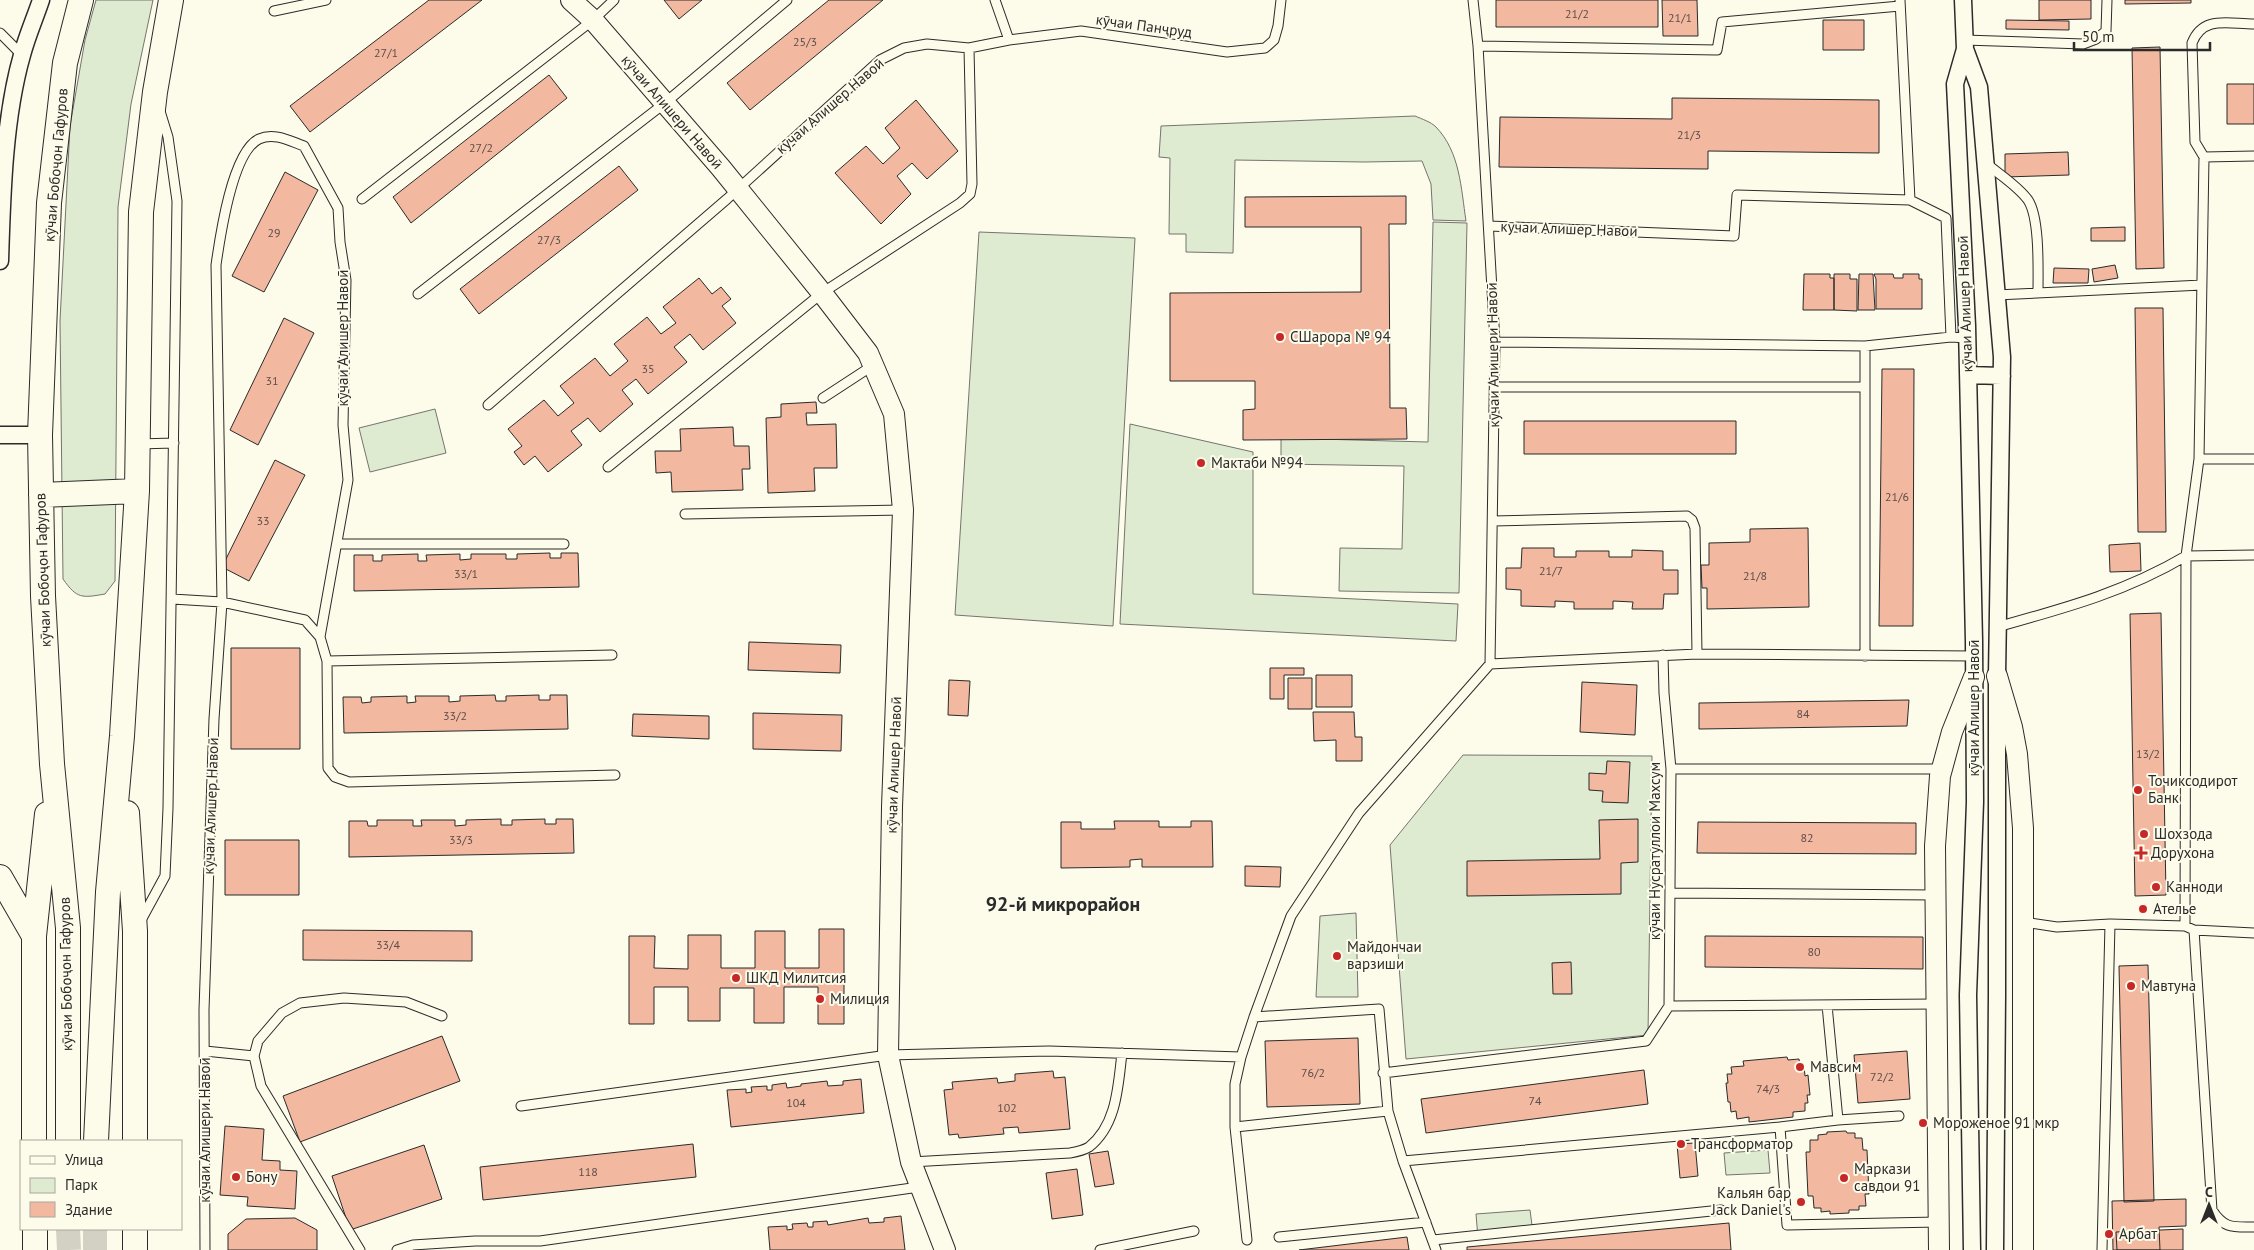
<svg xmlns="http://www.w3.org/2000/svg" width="2254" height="1250" viewBox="0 0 2254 1250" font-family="'PT Sans',sans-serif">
<rect width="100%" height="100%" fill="#fdfbea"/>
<path fill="#deebd1" stroke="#74746e" d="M96,0H153L131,104L118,207L115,581L105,594C82,598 77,599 63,579L60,321L70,126L85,40Z
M1415,116C1422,119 1431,122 1436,127C1460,152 1461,188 1466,221L1433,220L1431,184L1422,161L1364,162L1235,160L1233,253L1186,252V234H1169L1170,158L1159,157L1161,126Z
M1433,222L1467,223L1459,593L1339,591L1340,548L1402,549L1404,466L1281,464V438L1428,442Z
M979,232L1135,238L1113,626L955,615Z
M435,409L446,453L370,472L359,428Z
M1130,424L1253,452V594L1458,604L1456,641L1120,624Z
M1463,755L1652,756L1648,1035L1406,1059L1390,845Z
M1356,913L1358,997H1316L1320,916Z
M1768,1150L1770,1173L1726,1175L1724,1153Z
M1530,1210L1533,1233L1478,1238L1476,1214Z"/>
<path fill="#f2b8a0" stroke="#2b2b2b" d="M429,0H482L310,132L290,106Z
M664,0H702L679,19Z
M829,0H883L750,110L727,83Z
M1496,0H1658V27H1496Z
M1662,0H1697L1698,36H1663Z
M2039,0H2091V19L2039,20Z
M2125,0H2191V3L2125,4Z
M1823,20H1864V50H1823Z
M2006,20L2069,21V30L2006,29Z
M2160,47L2164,268L2136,269L2132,48Z
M549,75L567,98L411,223L393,197Z
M2227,84H2254V124H2227Z
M1672,98L1879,100V153L1708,151V169L1499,167L1500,117L1672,119Z
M916,100L958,151L927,179L912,163L897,176L911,194L881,224L835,173L866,146L883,164L900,148L885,128Z
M2068,152L2069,175L2005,177V154Z
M619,166L638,190L479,314L460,289Z
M285,172L318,190L264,292L232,276Z
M1406,196V224H1389L1390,408H1406L1407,439L1243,440V410L1255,409V381H1170V293L1361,292V227H1245V197Z
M2125,227V241H2091V228Z
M2115,265L2118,278L2094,282L2092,269Z
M2054,268L2089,269L2088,283H2053Z
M1804,274H1830V278H1834V310H1803Z
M1834,274H1850V279H1857V311L1834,310Z
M1859,274H1873L1875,310H1858Z
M1874,274H1893L1894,278H1903V274H1919V279H1922V309H1876V279Z
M699,278L712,294L721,287L731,299L722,306L736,323L703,350L690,334L674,347L687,362L648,394L636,379L622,390L633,404L600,432L588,418L571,431L582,445L548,472L535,456L524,465L514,452L522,446L508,429L544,400L558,416L574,403L560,386L595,358L610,376L628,361L614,344L647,317L661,334L676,323L663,307Z
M2135,308H2163L2166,532H2138Z
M284,318L314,333L258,445L230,430Z
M1882,369H1914L1913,626H1879Z
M816,402L817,413H806L807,425L836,424L837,468H814L815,491L768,493L766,418L781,417V404Z
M1524,421H1736V454H1524Z
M733,427L734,446H749L750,469H742L743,490L672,492L671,472L656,473L655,451H681L680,429Z
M275,460L305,475L249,581L222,567Z
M1808,528L1809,607L1707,609V588H1702L1701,565H1709V543L1750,542V529Z
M2140,543L2141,571L2110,572L2109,545Z
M1522,548H1554V557H1576V551H1609V557H1632V550L1663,551V570H1678V594H1664L1663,609H1632L1633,602L1613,601V609H1574V602L1555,601V607L1521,606V590L1506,589V568H1521Z
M550,553V558H561V553H578L579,587L354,591V555H373V561H382V555L418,554V561H427L426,555L460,554V560L471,559V554H506V559H517V554Z
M2161,613L2166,895L2135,896L2130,614Z
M749,642L841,645L840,673L748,670Z
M231,648H300V749H231Z
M1270,668H1304V675H1284V699H1270Z
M1316,675H1352V707H1316Z
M1288,678H1312V709H1288Z
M949,680L970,681L968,716L948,715Z
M1582,682L1637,685L1635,735L1580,732Z
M495,695L496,701H506V696L539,695V700H550V695H567L568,729L344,733L343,697H361L362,703L371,702V697L407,696V703L416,702L415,696H449V702L460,701V696Z
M1909,700L1907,726L1699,729V703Z
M1313,712H1354L1355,737H1362V761H1336V740L1314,741Z
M753,713L842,715L841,751L753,749Z
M633,714L709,716V739L632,736Z
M1607,761L1630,762L1628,803L1602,802L1603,791L1589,790V773L1606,774Z
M501,819V825H512V820L545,819V824H556V819H573L574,853L349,857V821H367L368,826H377V820H413V826H422L421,820H455V826L466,825V820Z
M1638,819V862L1621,863V894L1467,896V861L1600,859L1599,820Z
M1114,821H1159V827H1191V821H1212L1213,867H1142V859L1130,860V867L1061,868V822H1081V829H1115Z
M1698,822L1916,823V854L1697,853Z
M225,840H299V895H225Z
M1245,866L1281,867L1280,887L1245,886Z
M819,929H844V1024H818V987H784V1023H754V988H720V1021H688V987H654V1024H629V936H655L654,968L688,969V935H721V968H755V931H785V968H819Z
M303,930L472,931V961L303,960Z
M1705,936L1923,937V969L1705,967Z
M1571,962L1572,994H1553L1552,963Z
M2148,965L2154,1201L2124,1202L2119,966Z
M442,1036L460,1081L300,1142L283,1096Z
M1358,1038L1360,1104L1267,1107L1265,1041Z
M1907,1051L1910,1099L1858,1103L1854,1055Z
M1787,1057L1788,1060L1799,1059L1800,1066H1804L1805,1076L1808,1075L1810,1095H1807L1808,1103H1805V1111L1793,1112V1117L1749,1122V1117L1737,1119L1736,1111L1731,1112L1730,1102H1728L1726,1083H1728L1727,1074H1732L1731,1067L1744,1066L1743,1061Z
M1644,1070L1648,1104L1426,1133L1421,1099Z
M1053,1071L1054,1078L1065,1077L1070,1129L1019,1133L1018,1127L1003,1128L1004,1134L959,1138L958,1134L949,1135L944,1090L953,1089L952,1082L997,1078L998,1083L1015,1081V1074Z
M861,1079L864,1113L731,1127L727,1090L746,1089V1093L752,1092L751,1087L767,1086V1090H772V1085L786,1083L787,1088L801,1086V1084L827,1081L828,1086L843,1085V1081Z
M225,1126L264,1129L262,1160L280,1161V1170L297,1171L295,1209L247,1206L248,1197L220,1195Z
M1846,1131L1847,1133H1855V1138H1862L1863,1150H1867L1869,1194H1865L1866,1206H1859V1210H1849V1213L1830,1214V1211L1821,1212V1208H1814L1813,1196H1808L1806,1152H1810V1140H1818V1135L1827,1134V1132Z
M1695,1143L1698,1176L1680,1178L1677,1144Z
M693,1144L696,1177L483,1200L480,1167Z
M424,1145L442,1199L350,1230L332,1176Z
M1108,1151L1114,1184L1095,1187L1089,1154Z
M1077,1169L1083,1215L1052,1219L1046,1173Z
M2186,1199V1226L2159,1227L2160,1250H2113L2112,1201Z
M901,1216L905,1250H770L768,1227L787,1226V1230L793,1229L792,1224L807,1223L808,1227H813V1222L827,1221L828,1225L868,1218L869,1223L884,1222V1218Z
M295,1218L317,1230V1250H228V1234L246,1219Z
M1729,1223L1731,1250H1467V1247Z
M2183,1229V1250H2117L2116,1232Z
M1407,1237L1409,1250H1299Z"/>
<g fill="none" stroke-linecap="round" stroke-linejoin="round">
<path stroke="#d3d1c4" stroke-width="24" stroke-dasharray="24 12" stroke-linecap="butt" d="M68,1229L69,1250
M95,1229V1250"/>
<defs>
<path id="service" d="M995,0L1009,40L1081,31L1227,52L1265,48L1274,40L1278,26L1281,0
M1473,0L1478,46L1495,342L1490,664
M1900,0L1910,200L1946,218L1951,337
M274,11L326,0
M0,33L22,55
M1964,40L2083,44L2096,39L2106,31L2107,0
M1478,46L1717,50L1722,22L1900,6
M2254,156L2204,157L2199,459L2186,556L2254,555
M2204,157L2195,142L2192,43C2203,15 2228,24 2254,24
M1987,164C2000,175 2018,186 2028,200C2040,218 2038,271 2038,293
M362,199L593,20L614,0
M1489,226L1734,236L1737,195L1910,200
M418,294L665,103L787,0
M1996,295L2202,285
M1495,342L1865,346L1951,337L1967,338
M1865,346V656
M1495,387H1865
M823,398L872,366
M488,405L727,199L880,60L904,48L927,44L969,48L1009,40
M138,444L174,443
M2199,459H2254
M608,467L822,293L960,203L970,194L972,184L969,48
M685,514L903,510
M1493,521L1687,516L1692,520L1695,528L1697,654
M337,544H564
M172,599L222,602L305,620L320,637L327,661
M1997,627C2065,608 2125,592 2186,556
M612,655L327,661L328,768L335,777L349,782L615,775
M1671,769H1942
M1670,893L1935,895
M140,922L165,876L168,808L177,201L168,137L160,111
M2024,922L2057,927L2110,924L2185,926L2194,930L2254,933
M2185,926L2186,556
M2194,930L2212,1210C2224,1229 2233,1227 2254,1227
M1827,1005L1838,1120L1899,1116
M1669,1006L1936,1004
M1254,1017L1379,1009L1388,1111
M205,1051L254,1056
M1383,1073L1646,1041L1669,1006L1671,769L1664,693L1663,655
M521,1106L888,1055L1049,1051L1241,1057
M1838,1120L1780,1127L1787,1225L1938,1222
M1235,1127L1388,1111L1403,1161L1436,1250
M1403,1161L1780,1127
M911,1162L1070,1153C1076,1152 1084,1150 1089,1147C1117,1125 1118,1086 1122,1053
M1279,1237L1426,1222
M1247,1240L1235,1127V1084L1241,1057L1254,1017L1291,916L1359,813L1490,664L1697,654L1974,656
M1433,1240L1721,1210
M205,1250L204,1010L214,719L222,602L216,265C220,237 232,152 259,139C274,132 290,141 304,146L338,208L340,242L346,280L343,425L348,480L320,637
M360,1250L261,1086L254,1056L258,1041L282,1013L300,1003L344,998L406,1002L442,1016
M397,1250L413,1245L475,1241H540L919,1187
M1100,1250L1194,1231
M2102,1250L2110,924"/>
<path id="minor" d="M1963,0L1965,49L1979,87L2002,357L1997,676V995L1995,1250
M1965,49L1955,84L1967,326L1974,641L1975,802L1968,995L1972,1250
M0,261C2,195 4,118 22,55C27,36 35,18 41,0
M1968,375L2002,376
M0,435H40"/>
<path id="tertiary" d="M571,0L593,20L721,168L822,293L868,353L894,414L903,510L892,807L888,1055L911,1162L945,1250
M1997,676L2012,727L2017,754L2023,828V1250
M1939,1250L1935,846L1940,776L1952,732L1974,677"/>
<path id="secondary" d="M41,495L137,491
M127,813L135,931V1141
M0,877L34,936
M34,1141V936L47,814
M68,1141V928L52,764L43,596L40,435L49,203L65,63L81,0
M96,1141L108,892L122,736L137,491L141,212L155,92L171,0
M35,1229V1250
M135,1250V1229"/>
</defs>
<use href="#service" stroke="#2b2b2b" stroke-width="11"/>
<use href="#minor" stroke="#2b2b2b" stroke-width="19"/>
<use href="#tertiary" stroke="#2b2b2b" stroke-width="22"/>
<use href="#secondary" stroke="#2b2b2b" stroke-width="26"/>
<use href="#service" stroke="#fdfbea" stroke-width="9"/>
<use href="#minor" stroke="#fdfbea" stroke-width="16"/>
<use href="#tertiary" stroke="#fdfbea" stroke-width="20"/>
<use href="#secondary" stroke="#fdfbea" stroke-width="24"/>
</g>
<g fill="#c62828" stroke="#fdfbea" stroke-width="2">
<circle cx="1280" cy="337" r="5"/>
<circle cx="1201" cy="463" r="5"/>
<circle cx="2138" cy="790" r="5"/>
<circle cx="2144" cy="834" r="5"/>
<path d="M2138.5 845.5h5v5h5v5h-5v5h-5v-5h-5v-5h5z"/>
<circle cx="2156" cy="887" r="5"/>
<circle cx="2143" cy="909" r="5"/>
<circle cx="1337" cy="956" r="5"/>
<circle cx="736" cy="978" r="5"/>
<circle cx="2131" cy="986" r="5"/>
<circle cx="820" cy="999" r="5"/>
<circle cx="1800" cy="1067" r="5"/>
<circle cx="1923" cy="1123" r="5"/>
<circle cx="1681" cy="1144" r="5"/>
<circle cx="236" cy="1177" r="5"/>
<circle cx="1844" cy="1178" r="5"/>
<circle cx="1801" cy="1202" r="5"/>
<circle cx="2109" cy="1234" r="5"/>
</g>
<g text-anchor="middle" stroke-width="4" stroke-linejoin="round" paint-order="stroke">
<g font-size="12" fill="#5d4e48">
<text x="1577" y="18">21/2</text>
<text x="1680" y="22">21/1</text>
<text x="805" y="46">25/3</text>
<text x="386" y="57">27/1</text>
<text x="1689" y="139">21/3</text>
<text x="481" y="152">27/2</text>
<text x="274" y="237">29</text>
<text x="549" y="244">27/3</text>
<text x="648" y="373">35</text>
<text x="272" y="385">31</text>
<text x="1897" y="501">21/6</text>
<text x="263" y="525">33</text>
<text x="1551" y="575">21/7</text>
<text x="466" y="578">33/1</text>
<text x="1755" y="580">21/8</text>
<text x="1803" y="718">84</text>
<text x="455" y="720">33/2</text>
<text x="2148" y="758">13/2</text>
<text x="1807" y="842">82</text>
<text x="461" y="844">33/3</text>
<text x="388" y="949">33/4</text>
<text x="1814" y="956">80</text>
<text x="1313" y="1077">76/2</text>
<text x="1882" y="1081">72/2</text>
<text x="1768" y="1093">74/3</text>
<text x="1535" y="1105">74</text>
<text x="796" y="1107">104</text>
<text x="1007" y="1112">102</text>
<text x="588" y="1176">118</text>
</g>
<g font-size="15" fill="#2b2b2b" stroke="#fdfbea">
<text transform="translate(1144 26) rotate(8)" y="5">кӯчаи Панҷруд</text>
<text transform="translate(830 106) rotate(-41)" y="5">кӯчаи Алишер Навоӣ</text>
<text transform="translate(672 112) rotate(49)" y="5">кӯчаи Алишери Навоӣ</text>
<text transform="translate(56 165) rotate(-85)" y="5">кӯчаи Бобоҷон Гафуров</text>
<text transform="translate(1569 229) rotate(2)" y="5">кӯчаи Алишер Навоӣ</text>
<text transform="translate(1965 304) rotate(-92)" y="5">кӯчаи Алишер Навоӣ</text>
<text transform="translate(343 338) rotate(-90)" y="5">кӯчаи Алишер Навоӣ</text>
<text transform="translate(1493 355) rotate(-91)" y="5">кӯчаи Алишери Навоӣ</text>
<text transform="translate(43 570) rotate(-92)" y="5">кӯчаи Бобоҷон Гафуров</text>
<text transform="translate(1974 708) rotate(-90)" y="5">кӯчаи Алишер Навоӣ</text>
<text transform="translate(894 765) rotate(-88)" y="5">кӯчаи Алишер Навоӣ</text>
<text transform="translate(211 806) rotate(-88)" y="5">кӯчаи Алишер Навоӣ</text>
<text transform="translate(1655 851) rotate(-90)" y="5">кӯчаи Нусратуллои Махсум</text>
<text transform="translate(66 974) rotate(-91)" y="5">кӯчаи Бобоҷон Гафуров</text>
<text transform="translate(205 1130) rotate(-90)" y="5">кӯчаи Алишери Навоӣ</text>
</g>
<g font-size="15" fill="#2b2b2b" stroke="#fdfbea" text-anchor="start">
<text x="1290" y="342">СШарора № 94</text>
<text x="1211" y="468">Мактаби №94</text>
<text x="2148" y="786">Точиксодирот<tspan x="2148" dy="17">Банк</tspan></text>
<text x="2154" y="839">Шохзода</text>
<text x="2151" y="858">Дорухона</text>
<text x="2166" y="892">Канноди</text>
<text x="2153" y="914">Ателье</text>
<text x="1347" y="952">Майдончаи<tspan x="1347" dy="17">варзиши</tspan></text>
<text x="746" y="983">ШКД Милитсия</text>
<text x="2141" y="991">Мавтуна</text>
<text x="830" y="1004">Милиция</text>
<text x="1810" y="1072">Мавсим</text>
<text x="1933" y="1128">Мороженое 91 мкр</text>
<text x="1691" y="1149">Трансформатор</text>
<text x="1854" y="1174">Маркази<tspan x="1854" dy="17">савдои 91</tspan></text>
<text x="246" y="1182">Бону</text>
<text x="1791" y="1198" text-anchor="end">Кальян бар<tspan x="1791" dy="17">Jack Daniel's</tspan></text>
<text x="2119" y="1239">Арбат</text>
</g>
<g font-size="20" font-weight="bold" fill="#2b2b2b" stroke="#fdfbea">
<text x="1063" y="911">92-й микрорайон</text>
</g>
</g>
<rect x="20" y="1140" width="162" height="90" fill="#fdfbea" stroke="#a9a89e"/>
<rect x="30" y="1156" width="25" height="8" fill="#fdfbea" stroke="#a9a89e"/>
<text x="65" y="1165" font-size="15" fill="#2b2b2b">Улица</text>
<rect x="30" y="1178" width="25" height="15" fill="#deebd1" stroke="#a9a89e"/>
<text x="65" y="1190" font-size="15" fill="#2b2b2b">Парк</text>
<rect x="30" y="1202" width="25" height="15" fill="#f2b8a0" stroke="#a9a89e"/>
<text x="65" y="1215" font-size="15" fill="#2b2b2b">Здание</text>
<g transform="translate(2209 1205)" stroke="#fdfbea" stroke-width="4" paint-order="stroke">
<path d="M0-4L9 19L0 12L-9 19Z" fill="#2b2b2b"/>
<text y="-8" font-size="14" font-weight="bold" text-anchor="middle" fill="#2b2b2b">С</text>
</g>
<path d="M2074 42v8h136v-8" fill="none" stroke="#2b2b2b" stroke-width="2.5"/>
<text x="2082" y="42" font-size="15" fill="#2b2b2b" stroke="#fdfbea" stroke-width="4" paint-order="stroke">50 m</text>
</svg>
